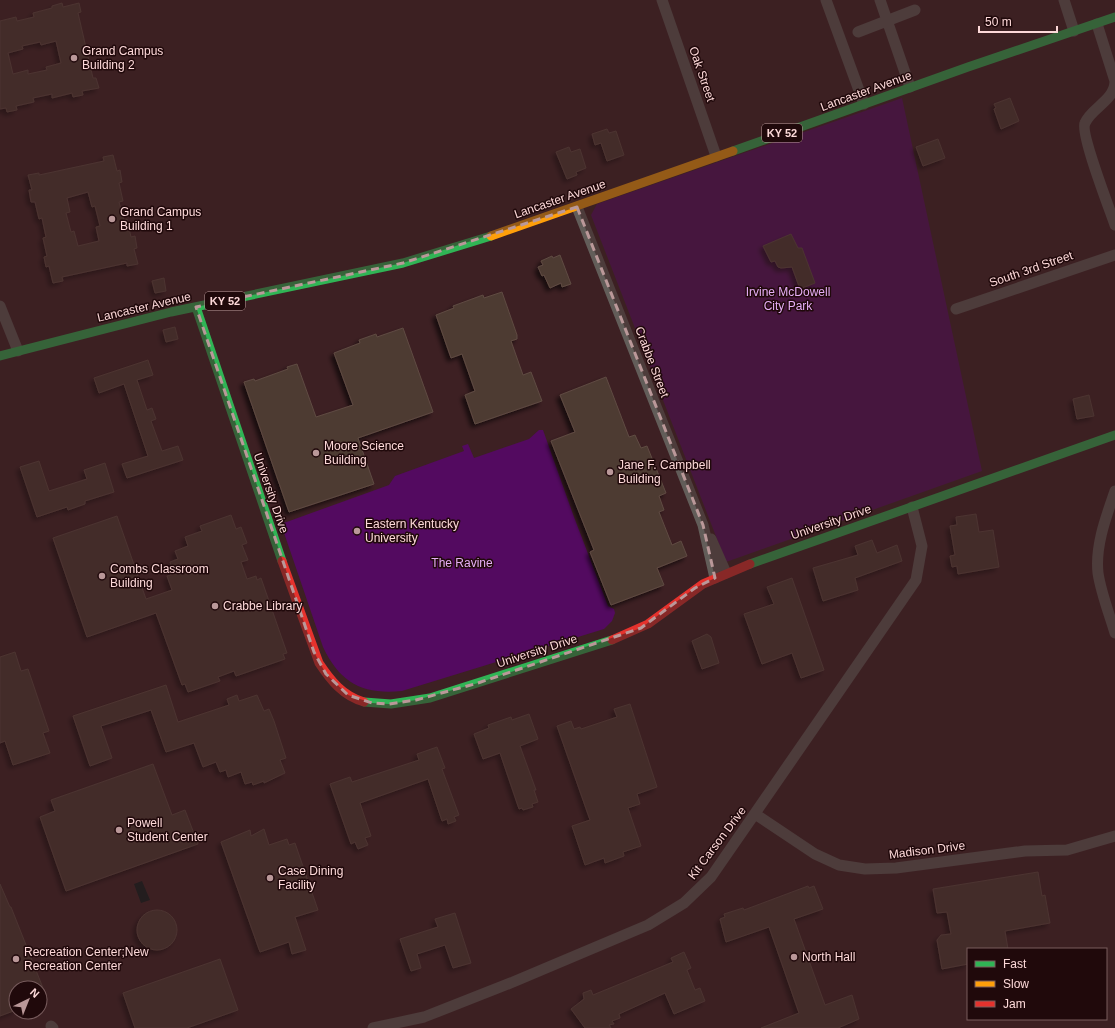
<svg xmlns="http://www.w3.org/2000/svg" width="1115" height="1028" viewBox="0 0 1115 1028" font-family="Arial,sans-serif">
<defs>
<filter id="shadow"><feDropShadow dx="-3.5" dy="3.5" stdDeviation="2" flood-color="#0009"/></filter>
</defs>
<rect width="100%" height="100%" fill="#3d2023"/>
<path fill="#530a60" d="M902,98L982,471L726,562L591,215L597,204Z
M539,430H543L574,517L608,606L614,609L615,613L612,621L604,629L402,691C363,695 340,683 323,647L281,524L389,485L395,476L464,451L462,446L468,444L474,458L529,439Z"/>
<path fill="#05191a" d="M142,881L150,900L141,903L134,884Z"/>
<path fill="#4e3a33" stroke="#5f4b42" fill-rule="evenodd" filter="url(#shadow)" d="M62,3L63,7L79,3L81,12L78,13L93,78H96L99,88L82,91L83,95L73,97L72,93L52,98V94L33,98L34,102L16,106L17,110L7,112L6,108L0,109V21L16,17L17,21L34,17L33,13L52,8V6ZM56,41L61,63L46,67L47,70L28,74V70L13,74L8,53L23,49L22,46L40,42L41,45Z
M1010,98L1019,121L1001,129L994,109L996,108L994,104Z
M607,129L609,133L616,131L624,155L607,161L601,143L595,145L592,134Z
M938,139L945,158L923,166L916,147Z
M569,147L571,152L580,149L586,168L576,172L577,175L567,179L556,152Z
M113,155L117,171L120,170L122,182L119,183L123,201L119,202L124,220L127,219L131,237L135,236L137,248L134,249L138,264L127,266V263L62,277L63,281L53,283L49,266L46,267L44,257L47,256L43,238L46,237L42,218L39,219L35,202H31L29,190H32L28,175L39,173V175L104,161L103,157ZM88,192L92,207L95,206L100,226L96,227L99,241L78,246L74,231L71,232L66,213L70,212L67,198Z
M791,234L798,248H802L815,283L800,289L792,267L781,268L778,267L775,261L771,262L763,246Z
M560,255L571,284L562,287L561,283L550,288L544,275L542,276L538,267L543,265L541,261L552,256L553,258Z
M164,278L166,291L155,293L152,281Z
M502,292L517,335V339L511,341L523,375L531,372L542,401L475,424L465,395L475,391L462,354L451,358L436,315L454,308L453,306L483,295L484,298Z
M175,327L178,339L166,342L163,330Z
M403,328L433,412L358,438L374,484L289,512L244,382L254,379L255,381L288,369L287,367L297,364L316,417L353,405L334,353L360,343L359,340L376,334L377,337Z
M148,360L153,375L137,380L147,410L152,408L156,419L151,421L162,451L178,446L183,460L127,478L122,464L148,456L124,384L99,393L94,378Z
M606,377L629,437L635,435L641,448L647,446L666,493L659,496L664,510L659,512L672,545L681,541L687,556L657,568L664,585L611,605L590,552L594,550L551,441L575,432L560,395Z
M1089,395L1094,416L1077,419L1073,399Z
M39,461L49,491L87,479L84,470L105,463L114,492L85,501V504L68,510L67,507L37,517L20,467Z
M976,514L979,532L993,530L999,567L958,574L957,566L952,567L950,556L955,555L950,526L957,525L956,517Z
M231,515L236,529L241,527L247,543L242,545L248,560L241,562L247,579L256,576L257,580L261,578L287,653L283,654L285,659L236,676L234,671L218,677L220,681L188,692L185,684L182,685L156,613L87,637L53,538L117,516L146,599L172,590L167,576L174,574L170,562L178,559L175,551L188,546L185,537L202,531L200,526Z
M872,540L877,553L897,545L902,561L855,578L858,590L823,601L813,568L858,555L855,546Z
M792,578L824,670L801,678L792,653L762,664L744,614L774,604L767,587Z
M707,634L711,637L719,663L702,669L692,641Z
M15,652L21,671L28,669L49,731L43,733L50,753L13,765L5,741L0,743V657Z
M166,685L178,722L229,705L227,699L237,695L239,701L257,695L264,711L269,709L274,721L286,758L280,760L285,773L264,783V781L253,785L252,782L245,784L241,772L228,777L226,770L220,772L216,762L203,767L194,743L166,752L151,710L101,726L112,758L90,766L73,716Z
M630,704L657,787L637,794L640,804L628,808L641,846L623,852L624,856L605,863L604,858L585,865L572,826L590,820L557,726L571,721L574,729L580,727L581,729L617,717L614,709Z
M529,714L538,739L520,746L536,790H534L538,802L532,804L533,807L523,810L522,808L519,809L500,753L483,759L474,734L489,728L488,725L511,717L512,720Z
M437,747L445,768L442,769L459,815L454,817L456,821L448,824L447,819L442,821L428,779L360,803L371,836L365,838L368,845L358,849L355,842L351,844L330,784L350,777L352,782L419,760L417,754Z
M153,764L172,815L185,810L198,844L66,891L40,817L55,811L51,800Z
M264,829L269,845L287,839L289,845L295,843L318,910L295,917L306,950L292,954L289,942L260,952L221,842L250,830L251,836Z
M1038,872L1042,896L1045,895L1050,923L1005,931L1008,949H968V964L942,969L937,940L941,935L951,934L947,912L937,913L933,889Z
M0,884L10,907H11L43,988H16V1010L0,1016Z
M808,886L809,888L814,886L823,909L794,919L825,1005L852,995L859,1019L838,1028H761L799,1013L769,927L726,942L720,919L725,917L724,914L743,908L744,910Z
M137 930a20 20 0 1 1 40 0a20 20 0 1 1-40 0Z
M455,913L471,963L453,968L445,945L417,954L421,968L411,971L400,939L438,927L435,919Z
M684,952L691,968L687,970L695,990L700,988L705,1001L674,1014L665,993L619,1014L620,1018L612,1021L614,1024L609,1025L611,1028H585L571,1009L584,999L583,993L591,990L593,995L632,979L673,962L671,958Z
M220,959L238,1010L187,1028H135L123,993Z"/>
<g fill="none" stroke-linecap="round" stroke-linejoin="round">
<path stroke="#625d59" stroke-width="11" d="M662,0L716,156
M826,0L864,104
M880,0L910,87
M1064,0L1074,31
M1097,24L1115,81
M858,32L915,10
M1115,82C1114,101 1091,108 1085,123C1080,133 1110,210 1115,225
M577,207L703,525L715,578
M0,306L18,351
M956,309L1115,255
M1115,491C1106,517 1095,546 1098,573C1101,593 1109,613 1115,633
M711,539L726,573
M755,814L815,854L839,865L865,869L896,868L1025,851L1067,850L1115,836
M51,1026L53,1028
M373,1028L424,1017L513,982L648,925L684,903L711,877L916,580L922,546L912,507"/>
<path stroke="#30b455" stroke-width="9" d="M733,151L968,67L1115,17
M196,307L282,561
M0,356L171,312L403,263L491,236
M750,564L1115,435
M364,702L391,704L430,698L612,640"/>
<path stroke="#ff9f0a" stroke-width="9" d="M491,236L733,151"/>
<path stroke="#e5322d" stroke-width="9" d="M282,561L319,663C331,681 343,696 364,702
M612,640L648,624L703,584L750,564"/>
</g>
<path d="M0 0H1115V1028H0ZM577,207L703,525L715,578L695,588L641,628L478,683L416,700L389,704L372,703L348,695L326,674L314,652L196,307L403,263Z" fill="#3d2023" fill-opacity=".55" fill-rule="evenodd"/>
<path fill="none" stroke="#ba9899" stroke-width="3" stroke-dasharray="8 5" stroke-linejoin="round" d="M577,207L703,525L715,578L695,588L641,628L478,683L416,700L389,704L372,703L348,695L326,674L314,652L196,307L403,263Z"/>
<g fill="#ba9899" stroke="#20090b" stroke-width="1.5">
<circle cx="74" cy="58" r="4"/>
<circle cx="112" cy="219" r="4"/>
<circle cx="316" cy="453" r="4"/>
<circle cx="610" cy="472" r="4"/>
<circle cx="357" cy="531" r="4"/>
<circle cx="102" cy="576" r="4"/>
<circle cx="215" cy="606" r="4"/>
<circle cx="119" cy="830" r="4"/>
<circle cx="270" cy="878" r="4"/>
<circle cx="794" cy="957" r="4"/>
<circle cx="16" cy="959" r="4"/>
</g>
<g text-anchor="middle" stroke-width="3" stroke-linejoin="round" paint-order="stroke">
<g fill="#20090b" stroke="#bb9b9b" stroke-width="1">
<rect x="762" y="124" width="40" height="18" rx="3"/>
<rect x="205" y="292" width="40" height="18" rx="3"/>
</g>
<g font-size="11" font-weight="bold" fill="#fdd9d9">
<text x="782" y="137">KY 52</text>
<text x="225" y="305">KY 52</text>
</g>
<g font-size="12" fill="#fdd9d9" stroke="#20090b" text-anchor="start">
<text x="82" y="55">Grand Campus<tspan x="82" dy="14">Building 2</tspan></text>
<text x="120" y="216">Grand Campus<tspan x="120" dy="14">Building 1</tspan></text>
<text x="324" y="450">Moore Science<tspan x="324" dy="14">Building</tspan></text>
<text x="618" y="469">Jane F. Campbell<tspan x="618" dy="14">Building</tspan></text>
<text x="365" y="528">Eastern Kentucky<tspan x="365" dy="14">University</tspan></text>
<text x="110" y="573">Combs Classroom<tspan x="110" dy="14">Building</tspan></text>
<text x="223" y="610">Crabbe Library</text>
<text x="127" y="827">Powell<tspan x="127" dy="14">Student Center</tspan></text>
<text x="278" y="875">Case Dining<tspan x="278" dy="14">Facility</tspan></text>
<text x="24" y="956">Recreation Center;New<tspan x="24" dy="14">Recreation Center</tspan></text>
<text x="802" y="961">North Hall</text>
</g>
<g font-size="12" fill="#fdd9d9" stroke="#20090b">
<text transform="translate(702 74) rotate(71)" y="4">Oak Street</text>
<text transform="translate(866 91) rotate(-20)" y="4">Lancaster Avenue</text>
<text transform="translate(560 199) rotate(-19)" y="4">Lancaster Avenue</text>
<text transform="translate(1031 269) rotate(-19)" y="4">South 3rd Street</text>
<text transform="translate(144 307) rotate(-13)" y="4">Lancaster Avenue</text>
<text transform="translate(652 362) rotate(69)" y="4">Crabbe Street</text>
<text transform="translate(271 493) rotate(71)" y="4">University Drive</text>
<text transform="translate(831 522) rotate(-19)" y="4">University Drive</text>
<text transform="translate(537 651) rotate(-18)" y="4">University Drive</text>
<text transform="translate(717 843) rotate(-53)" y="4">Kit Carson Drive</text>
<text transform="translate(927 850) rotate(-7)" y="4">Madison Drive</text>
</g>
<g font-size="12" fill="#e5adf5" stroke="#20090b">
<text x="788" y="296">Irvine McDowell<tspan x="788" dy="14">City Park</tspan></text>
<text x="462" y="567">The Ravine</text>
</g>
</g>
<rect x="967" y="948" width="140" height="72" fill="#20090b" stroke="#785c5d"/>
<rect x="975" y="961" width="20" height="6" fill="#30b455" stroke="#785c5d"/>
<text x="1003" y="968" font-size="12" fill="#fdd9d9">Fast</text>
<rect x="975" y="981" width="20" height="6" fill="#ff9f0a" stroke="#785c5d"/>
<text x="1003" y="988" font-size="12" fill="#fdd9d9">Slow</text>
<rect x="975" y="1001" width="20" height="6" fill="#e5322d" stroke="#785c5d"/>
<text x="1003" y="1008" font-size="12" fill="#fdd9d9">Jam</text>
<g transform="translate(28 1000) rotate(43)"><circle r="19" fill="#20090b" stroke="#785c5d"/>
<path d="M0-3L7 15L0 10L-7 15Z" fill="#ba9899"/>
<text y="-6" font-size="11" font-weight="bold" text-anchor="middle" fill="#fdd9d9">N</text>
</g>
<path d="M979 26v6h78v-6" fill="none" stroke="#fdd9d9" stroke-width="2"/>
<text x="985" y="26" font-size="12" fill="#fdd9d9" stroke="#20090b" stroke-width="3" paint-order="stroke">50 m</text>
</svg>
